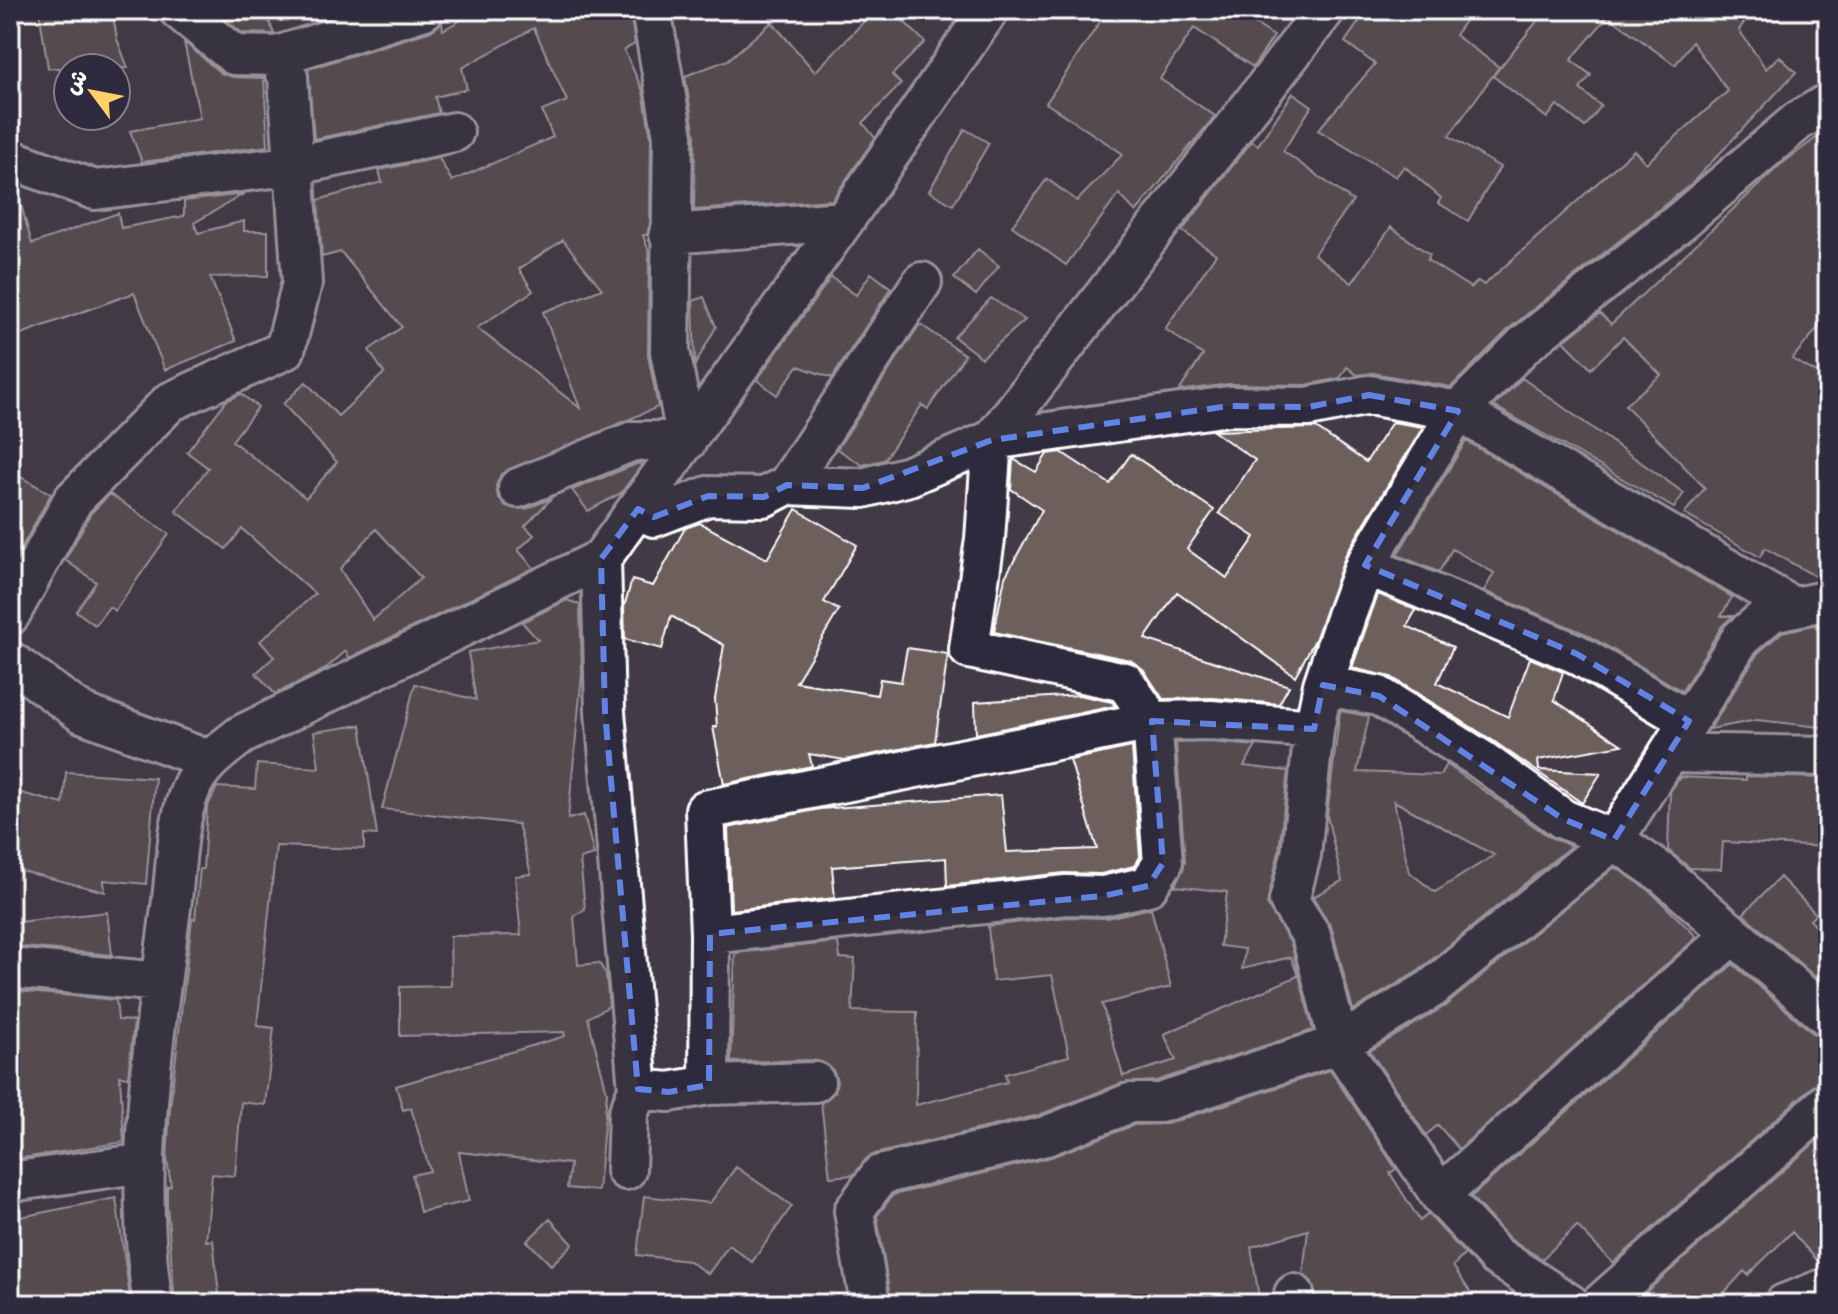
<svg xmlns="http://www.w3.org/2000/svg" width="1838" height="1314" viewBox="0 0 1838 1314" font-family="'Architects Daughter','Playpen Sans Arabic',sans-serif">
<rect width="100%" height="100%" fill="#423a46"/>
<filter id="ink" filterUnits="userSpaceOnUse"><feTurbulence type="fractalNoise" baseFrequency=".0125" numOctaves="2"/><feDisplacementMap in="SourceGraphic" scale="16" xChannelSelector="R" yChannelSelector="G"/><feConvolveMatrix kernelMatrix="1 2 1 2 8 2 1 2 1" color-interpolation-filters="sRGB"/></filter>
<g filter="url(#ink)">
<path fill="#6d5e5b" stroke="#fff" stroke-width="2" fill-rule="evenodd" d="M39,10H112L117,39L128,68H48Z
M214,10H265L274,34L242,33Z
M479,10H630L635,44L624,50L643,91L651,138L650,224L647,235H643L649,252L648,355L658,407L501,474L496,486L498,497L505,506L526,509L552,498L525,526L534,535L518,550L534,568L349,658L346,651L324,670L275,694L256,673L274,657L260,641L315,594L242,529L226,549L176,511L208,468L187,452L226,401L241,394L258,407L232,441L306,498L337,462L283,404L306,382L338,416L384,373L369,350L402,327L341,252L322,257L318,200L382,182L379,170L439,158L452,181L553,137L542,111L567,101L534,28L462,68L467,89L435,97L439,113L314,139L308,69L431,31L442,22L443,30ZM563,240L602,289L543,312L580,408L477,328L533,291L519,269ZM376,529L421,578L373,620L340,569Z
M875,10H892L925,42L892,75L901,84L863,123L875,138L832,200L694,210L695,136L685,76L728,60L772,22L815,72Z
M1108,10H1233L1274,36L1253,67L1194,28L1160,79L1215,116L1136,212L1119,194L1066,265L1012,226L1047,179L1077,201L1123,154L1046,103Z
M1367,10H1473L1455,35L1499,67L1449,136L1500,167L1468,221L1438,203L1441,198L1404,166L1396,177L1318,130L1375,64L1345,42Z
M1546,10H1752L1739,30L1766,69L1779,56L1796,72L1691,184L1511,327L1451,387L1373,373L1357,375L1347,367L1340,378L1306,385L1229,384L1179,391L1203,355L1165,329L1216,254L1182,231L1252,141L1258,145L1293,93L1312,106L1283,151L1353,201L1314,254L1352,283L1391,227L1430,255L1427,260L1471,288L1478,281L1484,285L1634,150L1646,163L1728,91L1692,42L1675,65L1608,16L1571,60L1591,75L1580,89L1601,106L1585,127L1557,105L1547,118L1493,76Z
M184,42L221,73L233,77L264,78L268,146L142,162L130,131L200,118Z
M965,129L989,143L953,205L929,191Z
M1828,129V316L1792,359L1828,379V579H1820L1765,548L1760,557L1684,514L1705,488L1625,405L1661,375L1623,337L1591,369L1564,341L1600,313L1611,324L1779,166Z
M18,194L32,244L118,213L121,228L184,216V201L244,194L194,223L198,233L244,221V231H268V276L210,277L236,341L165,370L134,293L10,338V195Z
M978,249L999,266L976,295L954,278Z
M871,273L891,288L832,378L798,366L777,395L757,380L831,277L856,295Z
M704,297L716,327L695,365L693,301Z
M991,298L1025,320L982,358L954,337Z
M920,324L965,355L928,409L922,405L884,460L862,465L837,449Z
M1522,378L1684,493L1674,508L1494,406Z
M1392,422L1423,427L1346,554L1315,640L1295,676L1177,592L1145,639L1289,686L1279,704L1213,698L1163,699L1143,669L1130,660L994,632L1005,577L1042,510L1011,489L1013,459L1036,472L1047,454L1061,452L1110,484L1131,454L1214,510L1187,549L1227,578L1255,537L1219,513L1255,460L1213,431L1316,428L1366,462Z
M1466,441L1732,597L1721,616H1733L1722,626L1682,691L1586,634L1484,591L1494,573L1452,549L1439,572L1397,555Z
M639,463L641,466L621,493L588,511L572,490Z
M10,471L51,494L10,569Z
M110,494L169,534L115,611L109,607L95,625L76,611L96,582L65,560L91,513Z
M796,509L857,545L824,602L839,610L796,682L877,695L880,679L901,682L907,648L948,654L935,742L845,760L809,754L812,766L724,784L713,727H717L715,699L724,645L671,616L662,649L625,639L624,607L632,580L653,586L685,528L700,523L767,559Z
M1378,594L1416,610L1407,626L1453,647L1437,683L1508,717L1530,658L1563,672L1554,700L1622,745L1538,760L1539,770L1601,773L1582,803L1492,740L1391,677L1352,668Z
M567,600L580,605L582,674L568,819L584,815L594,855L580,859L585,909L574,916L578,965L599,963L606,974L609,1006L588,1018L607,1092L598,1191L567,1188L570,1164L459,1152L469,1201L420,1212L412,1175L430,1171L411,1108L403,1110L396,1086L565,1036L564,1032L400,1036V987L451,986L450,936L521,935L515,876L531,874L518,824L382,809L415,684L476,700L468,652L538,640L522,622Z
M1828,622V728L1757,720L1710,729L1758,653L1782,632Z
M1079,695L1112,702L1115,706L976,734L975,702Z
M1340,711L1369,716L1357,772L1440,775L1446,764L1550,837L1571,846L1418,971L1353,1010L1332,929L1313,897L1342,881L1327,816ZM1394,801L1494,855L1435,892L1409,872Z
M361,725L377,835L364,834V849L276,846L257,1026L274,1028L265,1105L241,1102L235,1176L212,1174L206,1241L213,1240L220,1304H175L167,1205V1187L171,1186L167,1159L170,1108L192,919H195L200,869H203L207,808L217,787L255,789L257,764L319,768L314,732Z
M1210,742L1256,746L1244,766L1288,771L1279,851L1267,904L1291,944L1313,1030L1156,1081L1122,1083L1039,1115L875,1154L853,1175L830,1177L821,1103L835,1092L837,1081L833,1070L814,1060L731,1062L735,953L838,942L840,958L855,959L852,1011L917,1012L916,1105L1007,1082L1005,1074L1069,1056L1052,975L993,981L988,926L1067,917L1107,918L1151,908L1171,987L1102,1004L1123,1076L1176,1060L1164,1034L1298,976L1291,957L1242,969L1245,949L1220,946L1227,892L1175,886L1185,861L1176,743Z
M1132,747L1140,857L1134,866L1101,874L1064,873L947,886L946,858L832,867L835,898L731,910L728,828L820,809L1001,795L1007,852L1097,849L1070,760Z
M66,772L155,778L146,884L104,880L105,892L10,868V790L63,804Z
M1746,776L1828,778V847L1723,842L1721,869L1690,868L1668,850L1670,792L1680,777L1746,780Z
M1615,867L1649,890L1697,937L1459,1149L1438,1125L1426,1135L1370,1051L1445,1006Z
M1780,877L1816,914L1810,920L1828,939V988L1743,914Z
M107,912L112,955L13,946L10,923Z
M1733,964L1814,1034L1828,1038V1081L1813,1086L1613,1263L1577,1226L1542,1259L1510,1239L1471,1197Z
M17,991L116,1000L118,1020L134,1021L128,1077L120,1076L124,1142L10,1160V1006H19Z
M1330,1070L1396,1169L1390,1173L1420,1221L1428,1214L1465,1254L1453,1266L1478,1304H1317L1312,1282L1303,1274L1308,1230L1251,1247L1260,1304H1115L1114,1296H1048L1049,1304H891L877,1216L893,1195L1051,1157L1134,1125L1167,1124Z
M1828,1131V1266H1822L1792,1232L1748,1275L1744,1271L1714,1304H1657L1645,1293Z
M736,1167L792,1206L752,1262L729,1245L708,1274L689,1261L637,1255L644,1196L710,1203Z
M116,1198L131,1304H10V1219Z
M550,1219L573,1244L551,1265L527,1241Z"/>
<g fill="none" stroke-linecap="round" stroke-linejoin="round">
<defs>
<path id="street" d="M179,10L234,55L277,56L424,10
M10,159L95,190L297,165L454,132
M669,234L844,221
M787,485L863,488L909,476L992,440L1325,10
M518,488L633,441H687L670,351L673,136L651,10
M638,509L654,517L708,496L764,497L787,485L922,282
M601,559L605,712L638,1089L628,1114L626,1170
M1365,565L1577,654L1689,721
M10,615L73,500L170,402L285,350L302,283L288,77L277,56
M10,661L82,713L209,760
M1323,685L1379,696L1480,759L1563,819L1614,840L1662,873L1828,1017
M1669,753L1828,756
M710,934L1066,895L1103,896L1148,886L1163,863L1152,721L1125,682L969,649L985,539L992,440L1229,406L1308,407L1369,395L1458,411L1793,607
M10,968L161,982
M709,1085L710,934L705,810L1152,721L1211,720L1314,729
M638,1089L669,1092L709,1085L815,1082
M10,1182L145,1163
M1440,1195L1732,935
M1294,1294L1295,1304
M153,1304C132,1174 154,1038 171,908C176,870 176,824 191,788C201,764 222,750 241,735L601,559L844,221L989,10
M870,1304L854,1211L880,1175L1046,1136L1130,1103H1160L1339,1044L1431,989L1614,840L1741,638L1772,612L1828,600
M1570,1304L1496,1256L1440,1195L1339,1044L1311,935L1289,901L1301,855L1314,729L1323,685L1347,613L1365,565L1458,411L1525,344L1681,221L1798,121L1828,103
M1600,1304L1828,1102
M1784,1304L1828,1287"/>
</defs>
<use href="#street" stroke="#fff" stroke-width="44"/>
<use href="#street" stroke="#2f2a3d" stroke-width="38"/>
</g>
</g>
<path d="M0 0H1838V1314H0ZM1369,395L1458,411L1365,565L1577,654L1689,721L1614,840L1563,819L1379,696L1323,685L1314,729L1152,721L1163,863L1148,886L1103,896L710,934L709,1085L669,1092L638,1089L605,712L601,559L638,509L654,517L708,496L764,497L787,485L863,488L992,440L1229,406L1308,407Z" fill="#423a46" fill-opacity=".55" fill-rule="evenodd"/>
<path fill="none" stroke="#6183e4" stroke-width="6" stroke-dasharray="16 10" stroke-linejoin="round" d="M1369,395L1458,411L1365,565L1577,654L1689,721L1614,840L1563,819L1379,696L1323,685L1314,729L1152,721L1163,863L1148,886L1103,896L710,934L709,1085L669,1092L638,1089L605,712L601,559L638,509L654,517L708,496L764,497L787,485L863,488L992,440L1229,406L1308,407Z"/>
<rect width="1838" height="1314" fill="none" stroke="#2f2a3d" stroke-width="40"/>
<rect x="20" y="20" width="1798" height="1274" fill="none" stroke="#fff" stroke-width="3" filter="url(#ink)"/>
<g transform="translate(92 92) rotate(302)"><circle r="38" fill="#2f2a3d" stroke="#827f8b" stroke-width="2"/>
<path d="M0-6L14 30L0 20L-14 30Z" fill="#ffd166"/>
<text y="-12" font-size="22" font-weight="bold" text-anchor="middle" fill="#ffffff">ش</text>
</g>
</svg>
